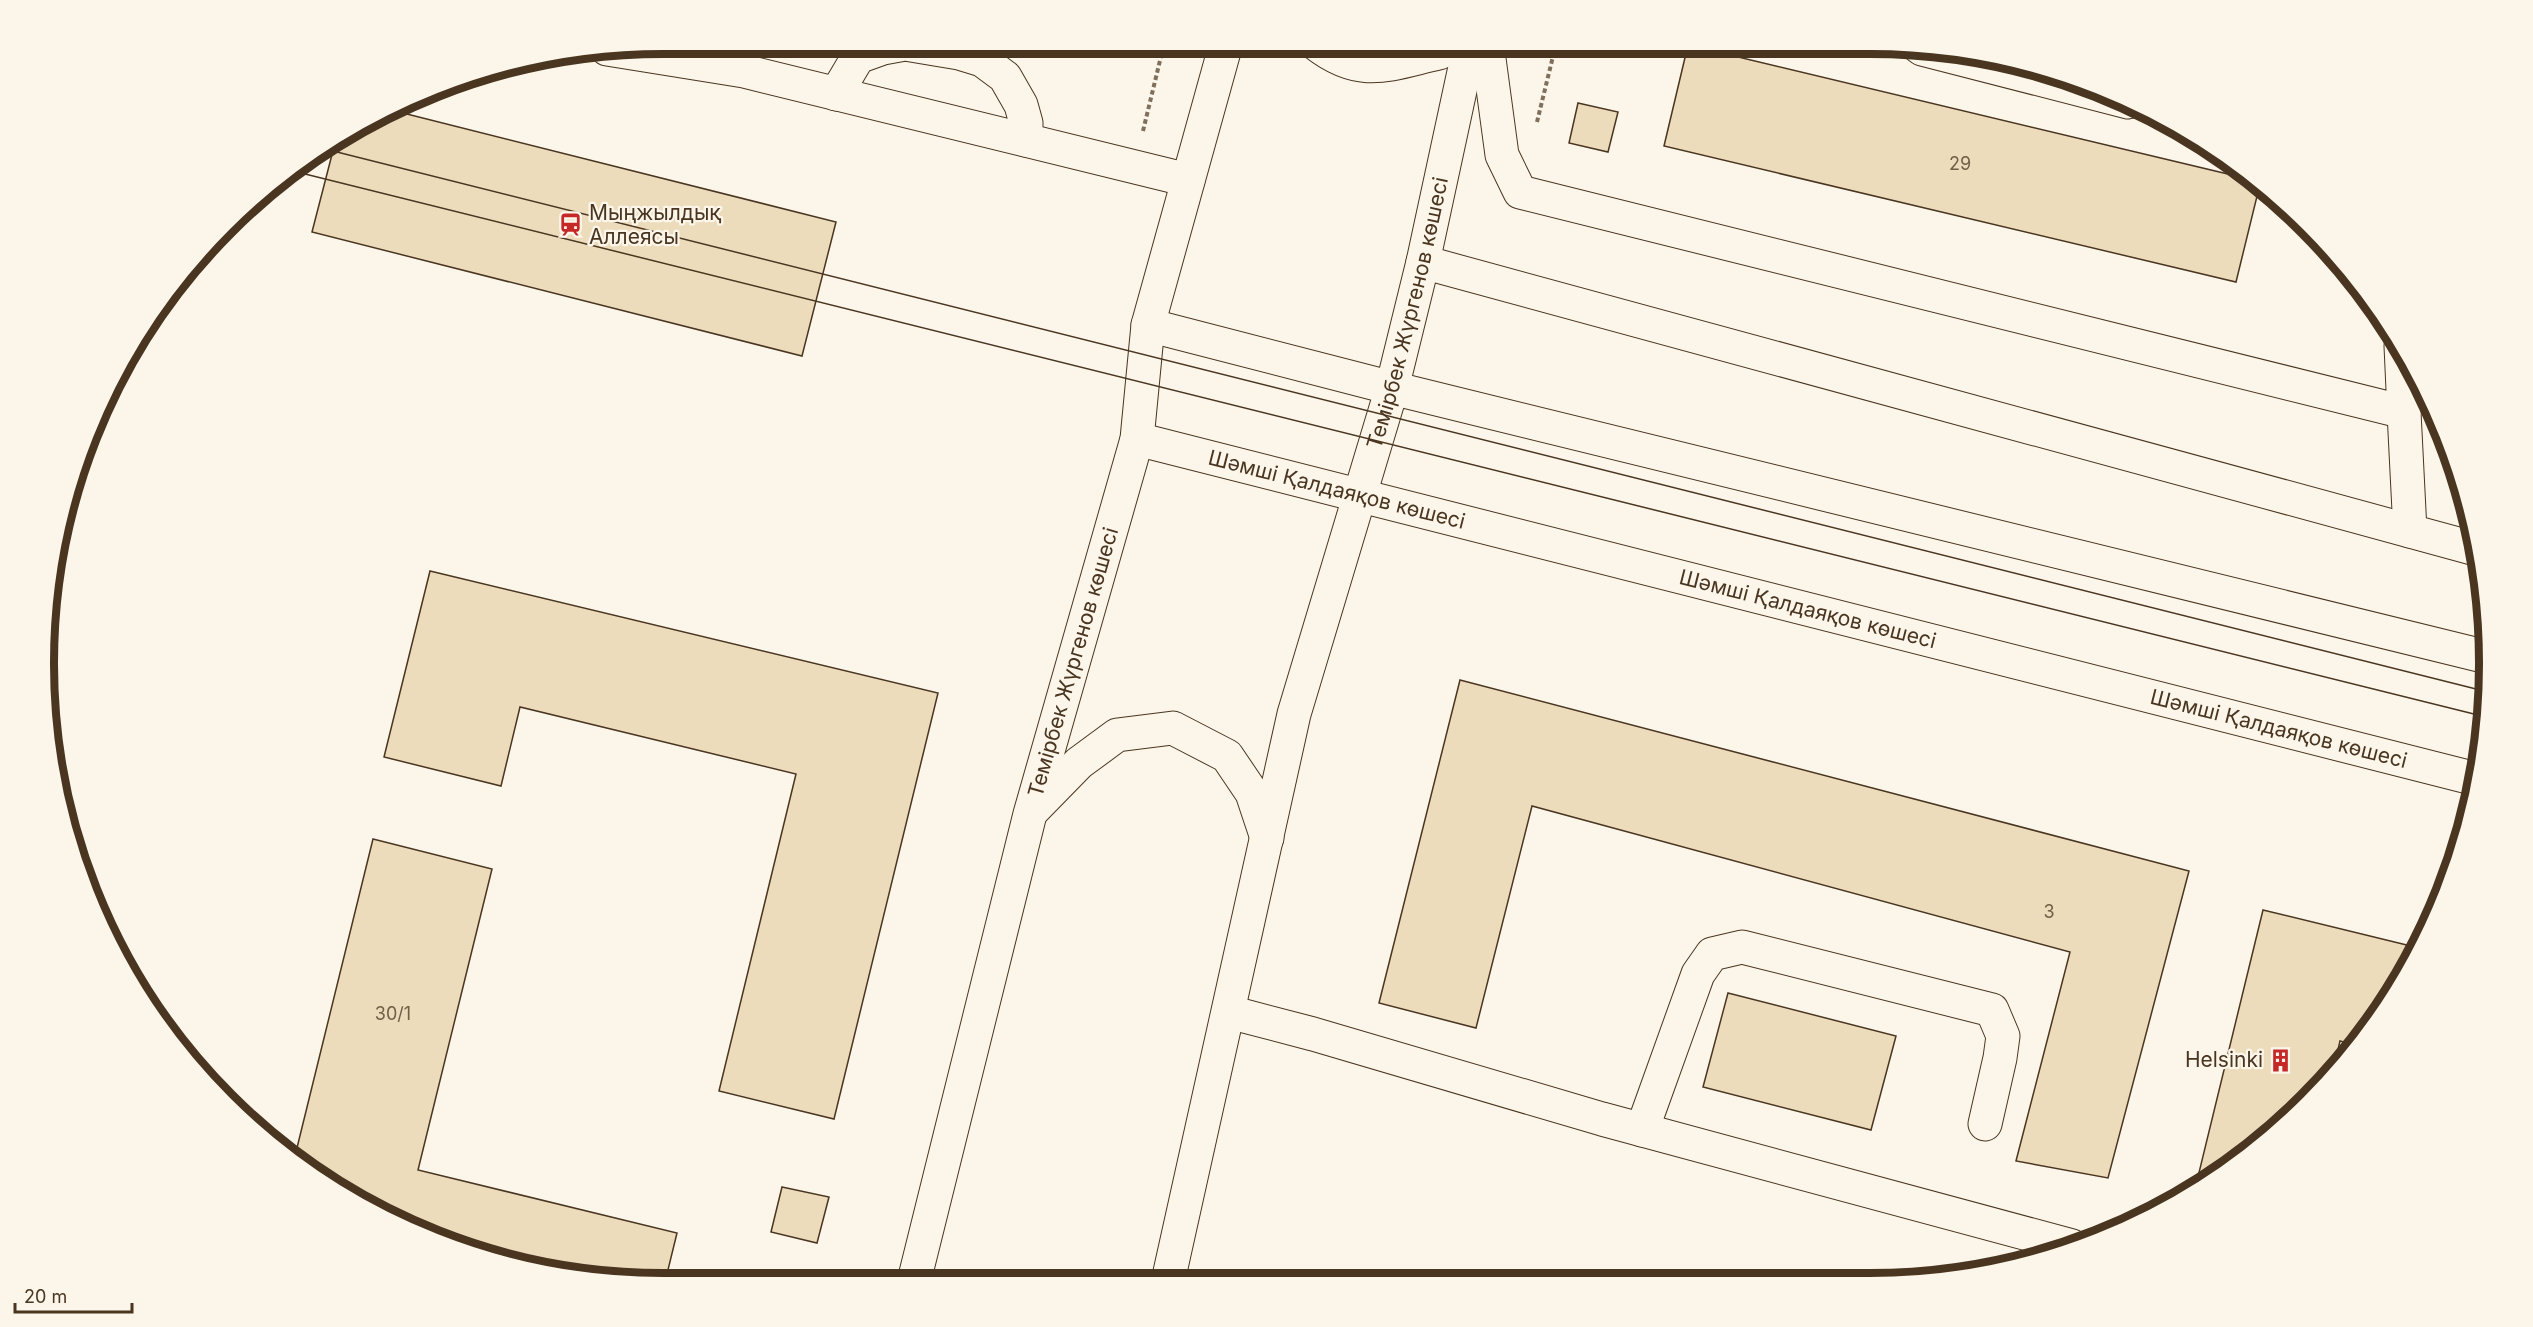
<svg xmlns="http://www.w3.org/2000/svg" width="2533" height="1327" viewBox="0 0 2533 1327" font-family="Inter,sans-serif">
<rect width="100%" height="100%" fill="#fbf6e9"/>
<path fill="#ecdcbc" stroke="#4a3520" stroke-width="1.5" d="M1688,45L2257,181L2260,184L2236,282L1664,146Z
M1578,103L1618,112L1608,152L1569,143Z
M391,110L836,222L802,356L312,232L336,139L354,126Z
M430,571L938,693L834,1119L719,1091L796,774L520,707L501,786L384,757Z
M1460,680L2189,871L2108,1178L2016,1161L2070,952L1532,806L1476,1028L1379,1003Z
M373,839L492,869L418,1170L677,1233L665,1282H623L503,1262L389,1219L294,1160Z
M2263,910L2419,948L2354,1045L2340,1041L2332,1076L2214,1179L2195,1189Z
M1728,993L1896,1036L1871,1130L1703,1087Z
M782,1187L829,1197L817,1243L771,1232Z"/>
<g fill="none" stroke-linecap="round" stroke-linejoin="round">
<defs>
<g id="minor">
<path d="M1316,44C1361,79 1389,64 1439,53L1445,44"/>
<path d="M1487,44L1502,155L1520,192L2404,412L2401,346"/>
<path d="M1918,46L1922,49L2128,102"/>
<path d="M607,49L744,71L1188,180"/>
<path d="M836,94L858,57L883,48L905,44L959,53L982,60L1005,77L1021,105L1026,123V140"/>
<path d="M1423,262L2476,549"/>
<path d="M1148,325L1392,388L2487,657"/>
<path d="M2404,412L2410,531"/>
<path id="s1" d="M1137,439L2476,779"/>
<path d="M1033,810L1079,763L1117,735L1173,728L1227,756L1252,793L1267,838"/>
<path d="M1229,1012L1313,1034L1602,1119L2072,1246"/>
<path d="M1642,1130L1698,974L1712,954L1742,947L1992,1010L2003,1036L2000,1058L1985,1124"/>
<path id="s2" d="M914,1281L1030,814L1137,439L1148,325L1226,44"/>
<path id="s3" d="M1168,1281L1294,714L1392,388L1423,262L1470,44"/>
</g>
</defs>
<use href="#minor" stroke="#4a3520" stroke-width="35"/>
<path stroke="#7f6f5c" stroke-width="4" stroke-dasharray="4.5 3" stroke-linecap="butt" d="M1537,122L1556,44
M1143,131L1164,44"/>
<use href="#minor" stroke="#fbf6e9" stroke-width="33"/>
<path stroke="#4a3520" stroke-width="1.5" d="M321,148L2488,692
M289,170L2486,717"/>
</g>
<defs>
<symbol id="station-bare" viewBox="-9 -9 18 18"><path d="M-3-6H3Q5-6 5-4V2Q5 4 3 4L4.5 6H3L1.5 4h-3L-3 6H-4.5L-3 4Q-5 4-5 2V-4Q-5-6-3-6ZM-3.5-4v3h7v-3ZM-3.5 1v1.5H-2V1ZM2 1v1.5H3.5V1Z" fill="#c62828" stroke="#fbf6e9" stroke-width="2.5" paint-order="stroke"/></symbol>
<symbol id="building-bare" viewBox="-9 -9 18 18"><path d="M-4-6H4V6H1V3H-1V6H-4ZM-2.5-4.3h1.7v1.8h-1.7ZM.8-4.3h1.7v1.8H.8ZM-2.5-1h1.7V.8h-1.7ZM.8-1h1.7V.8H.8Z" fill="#c62828" stroke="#fbf6e9" stroke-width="2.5" paint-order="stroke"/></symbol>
</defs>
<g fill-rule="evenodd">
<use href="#station-bare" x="554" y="208" width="33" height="33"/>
<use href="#building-bare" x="2264" y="1044" width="33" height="33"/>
</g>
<g text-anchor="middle" stroke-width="4.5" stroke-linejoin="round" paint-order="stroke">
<g font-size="18" fill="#725f47">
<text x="1960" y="170">29</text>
<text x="2049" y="918">3</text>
<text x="393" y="1020">30/1</text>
</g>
<g font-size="21" fill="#4a3520" stroke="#fbf6e9" text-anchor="start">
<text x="589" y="220">Мыңжылдық<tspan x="589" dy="24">Аллеясы</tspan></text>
<text x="2263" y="1067" text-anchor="end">Helsinki</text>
</g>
<g font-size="21" fill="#4a3520" stroke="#fbf6e9">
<text dy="7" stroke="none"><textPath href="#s3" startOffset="998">Темірбек Жүргенов көшесі</textPath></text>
<text dy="7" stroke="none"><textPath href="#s1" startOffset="206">Шәмші Қалдаяқов көшесі</textPath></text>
<text dy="7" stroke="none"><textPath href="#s1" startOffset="692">Шәмші Қалдаяқов көшесі</textPath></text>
<text dy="7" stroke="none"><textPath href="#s2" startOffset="639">Темірбек Жүргенов көшесі</textPath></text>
<text dy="7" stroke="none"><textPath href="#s1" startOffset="1178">Шәмші Қалдаяқов көшесі</textPath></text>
</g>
</g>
<path d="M0 0H2533V1327H0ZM663 54H1870A609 609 0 0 1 2479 663V664A609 609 0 0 1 1870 1273H663A609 609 0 0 1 54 664V663A609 609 0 0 1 663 54Z" fill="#fbf6e9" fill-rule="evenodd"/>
<path fill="none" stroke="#4a3520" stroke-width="8" d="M663 54H1870A609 609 0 0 1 2479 663V664A609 609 0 0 1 1870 1273H663A609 609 0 0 1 54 664V663A609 609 0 0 1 663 54Z"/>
<path d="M15 1303v9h117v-9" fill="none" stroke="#4a3520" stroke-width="3"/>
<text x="24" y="1303" font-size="18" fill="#4a3520" stroke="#fbf6e9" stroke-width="4.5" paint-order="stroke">20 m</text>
</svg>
